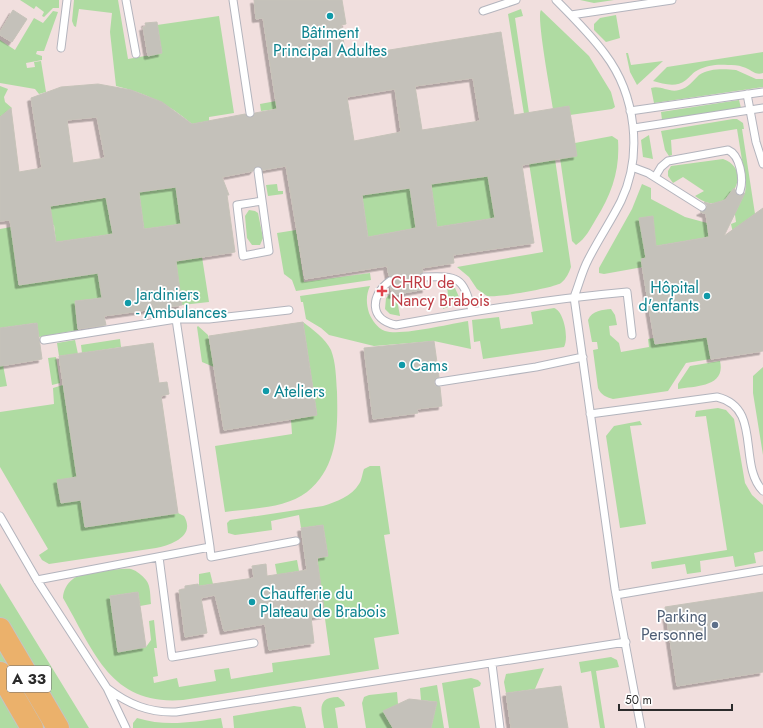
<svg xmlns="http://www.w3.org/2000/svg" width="763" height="728" viewBox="0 0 763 728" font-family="Jost,sans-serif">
<defs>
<filter id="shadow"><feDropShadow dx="-3.5" dy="3.5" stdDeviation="0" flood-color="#0004"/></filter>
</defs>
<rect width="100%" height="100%" fill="#ebe7df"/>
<path fill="#f1dfde" d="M0,0H763V728H89L0,583Z"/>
<path fill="#afdba2" d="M20,0H59V8H53L44,17L42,16L44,12L36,6L34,9Z
M74,0H118L128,59L162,53L157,25L219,16L234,113L209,117V121L192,124C169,104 145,93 116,86L110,32L112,13L79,9L76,27L74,26L72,21Z
M580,0H614L594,3Z
M521,9L523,16L515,18L529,113L524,114L508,14Z
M541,10L589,56L611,92L615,107L612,109L570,115L553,109C551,95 536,16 541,10Z
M53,11L58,12L44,51H37L36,54L42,56V60L26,63L27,68L35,67L34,62L41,61L46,92L39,94L35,89L0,83V40L15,50L34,18L43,23Z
M616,15L620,38L606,42L594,30V24L600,18Z
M763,52V73C755,76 751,69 743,67C738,65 733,65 728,65C718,64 707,65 698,70C693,72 690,77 686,80C676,88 664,84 653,81L667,67Z
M626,53H628L631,65L663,61L637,85L630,72Z
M736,70L756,79H763V87L654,103L651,88C661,85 669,93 679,90C688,88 693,81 699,75C709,68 725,69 736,70Z
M0,86L8,89L4,97L5,102L12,108L0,117Z
M739,100L741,108L662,120L661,112Z
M276,101L277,109L261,111L260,104Z
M733,119H737L743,123L744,129H742L755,214L733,233L731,224L736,222L734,208L745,193L746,185L737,129L671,140L672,155L669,156L665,150L661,131Z
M649,135L653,159L643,157L641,140Z
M612,136L618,140C620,170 612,193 596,219C590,229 586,238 576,245L572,241L560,158L575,143Z
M555,159L571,267C569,273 566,279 561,283C554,288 496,298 487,296L477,289L469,277L457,267L543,252L529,163Z
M723,159C752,169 733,207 709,203C704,202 699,199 695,196L704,191L683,177L673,183L668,176V171L671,166Z
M488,176L495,218L437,227L431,184Z
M277,184L278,191H283V194L268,196L266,185Z
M642,184L651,188V199L685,217L707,223L709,237L644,248L646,258L643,267L604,274L599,273V268L632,209Z
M176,187L181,224L144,229L139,192Z
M410,188L416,228L368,237L362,195Z
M111,197L114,215L109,216L113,234L56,242L54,225H49L46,207Z
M249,210L255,211L258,213L263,238L260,245H252L247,238L245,216Z
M11,227L19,285L202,257L209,302L182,305L178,279L102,298L75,301L78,330L39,337L36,323L0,328V229Z
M296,230L304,282L370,273L371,280L296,291L292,280L284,274L277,233Z
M447,285L455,288L459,297L456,304L443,309L442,298L448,296Z
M370,286C366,295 366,303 369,313C372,320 377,328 385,331C401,336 449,324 468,321L471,349L434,341L374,346L329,335L321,328L306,319L303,302H301L300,296Z
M392,292V295L396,294L400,316L390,314L385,309L386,298Z
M554,308C564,311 569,338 564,347L483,359L480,341L474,342L472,320L499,317L501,329L533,324L531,312Z
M611,309L615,315L617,325L609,326L610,335L619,343L621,352L649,347L648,339L654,338L655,344L707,337L711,359L686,363L668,391L613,399C606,397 601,395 598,388L593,350L598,349L597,342H592L588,320C592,310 603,310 611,309Z
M303,322C313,330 325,338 331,350C336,363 336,378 337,392C338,429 338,467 307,492C285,509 251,508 225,512L215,446L292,434L291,420L317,415Z
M198,326L208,335L214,367L202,362L197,327Z
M120,339L121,347L82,353L81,345Z
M75,340L78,354L59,356L57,343Z
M56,357L60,383L52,385L48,358Z
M720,361C726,387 696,386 678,389V384L690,366Z
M3,365L7,386L0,387V366Z
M763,367V455L753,393V376Z
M63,385L85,527L178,513L184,516C196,536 171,545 156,548L49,564L42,560L39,555L48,549L0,467V412L54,404L53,388Z
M718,408L726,410L734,419L745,483L752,495L763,505V551L754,553L756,563L735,567L733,556L700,561L701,572L687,574L685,564L652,569L651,562L727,550L706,416L695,417L696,411Z
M640,421L642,425L630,426L646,524L620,528L606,436L614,426Z
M370,466H380L390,534L384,535L399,634L374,638L379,669L183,700C110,706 94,651 63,598C63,591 67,583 73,579C81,573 121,568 131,569C137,571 142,575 146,580C151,586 150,597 151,604L140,606L138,592L110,596L118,651L146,647L151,640L149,621L154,620L157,648H154L158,676L153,677L154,683L177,678L179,687L216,681L214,670L229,668L231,679L273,672L272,663L330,655L318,568V558L328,556L323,525L301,528L299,515L271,521L272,530L235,535L228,533L227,523L230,520L323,506C336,502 352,496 359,484C362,480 362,474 364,469Z
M297,560L299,571L277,575L275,564Z
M210,572L213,584L199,586V574Z
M0,583L89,728H0Z
M611,657L617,660L619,667L596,671L605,728H600L591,671L581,673L579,662Z
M544,668L535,689L506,693L504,682L506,674Z
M471,678L478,680L481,683L480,686L473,688L480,728H449L442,683Z
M437,685L444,728H431L437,702L421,700L420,688Z
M397,692L398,704L393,728H366L362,703L364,697L369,695Z
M338,697L344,702L345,706L335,708L338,728H324C322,713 315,697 338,697Z
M294,706L301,707L306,728H234L233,716Z
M137,718C166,727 192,722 221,718L223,728H133V723Z"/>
<path fill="#c4c1ba" stroke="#c6c3b9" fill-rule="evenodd" filter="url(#shadow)" d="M254,0H342L346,24L341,25L346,57L501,32L514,115L569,106L577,156L522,165L534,243L453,255L454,263L422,268L423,272L419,278L424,282L426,289L392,295L391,287L395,280L393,277L389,276L387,266L305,279L286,166L263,170L257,166L253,171L222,177L229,195H227L235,252L176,261L182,305L104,316L106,325L78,329L75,301L102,298L98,273L19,285L10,220L0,221V117L11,108L19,172L42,168L31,98L61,87L98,84L131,90L162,102L192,124L245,114L251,118L255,113L277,109L263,18L256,19ZM473,78L480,121L422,130L415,86ZM395,89L401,132L354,141L347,97ZM97,117L105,158L73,163L67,120ZM488,176L495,218L437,227L431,184ZM176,187L181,224L144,229L139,192ZM410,188L416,228L368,237L362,195ZM106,197L113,234L56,242L50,206Z
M13,10L27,19L12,42L0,35V32Z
M157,22L162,53L148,56L143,27H146L145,23Z
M734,188L739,196L745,193L724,236L763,208V351L711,359L707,337L655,344L641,259L646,258L639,218L653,216L656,246L709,237L706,214L700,212L706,209L707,205L704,202L711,204L725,200Z
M303,322L317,415L224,430L209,336Z
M37,323L42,359L0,366V328Z
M434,341L439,377L436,378L434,382L435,385L440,387L442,406L417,409L418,413L373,419L364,348Z
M153,343L159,383L167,382L169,394L161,396L178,513L85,527L81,500L61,503L57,480L77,477L59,356Z
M323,525L328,556L317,558L325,615L311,617L314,643L269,650L265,624L224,631L215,595L201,598L207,633L185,637L179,590L185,589V586L198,584L199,586L254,578L252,566L266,564L267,576L307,570L301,528Z
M138,592L146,647L118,652L110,596Z
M763,592V672L677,686L665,607Z
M561,686L568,728H511L506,693Z
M409,699L437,702L431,728H393L383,711Z"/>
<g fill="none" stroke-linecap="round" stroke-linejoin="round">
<defs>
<path id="service" d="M126,0L136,54
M233,0L250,113
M556,0C573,17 591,35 605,54C636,95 643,155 621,201C611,221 598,240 588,260C582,271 579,285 574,297L615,589L641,728
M483,11L516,0
M571,15L672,0
M61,48L67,0
M747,94L756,142L763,164
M630,111L763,92
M634,128L763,108
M632,167L648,173L702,207
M258,171L269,251L243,256L237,205L262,201
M655,177L661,167L668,161L728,150C740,155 744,179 740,191
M424,277C458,276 463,276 472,311
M390,281C370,295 369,320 396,325C473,311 549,299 627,292L632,335
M44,340L176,319H209L289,310
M439,382L536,367L583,357
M590,414L717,397C763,408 737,464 763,491
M0,516L37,580L107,688L126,728
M210,547L211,557L296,541
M159,557L172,657L254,643
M37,580L210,547L176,319
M616,595L763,570
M492,664L500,728
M107,688C128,704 149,713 176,712L626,642"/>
<path id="motorway" d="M0,629L58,728
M0,673L32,728"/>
</defs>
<use href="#service" stroke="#b3b4bd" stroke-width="9"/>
<use href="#motorway" stroke="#c4c4c4" stroke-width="24"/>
<use href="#service" stroke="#fff" stroke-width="7"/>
<use href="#motorway" stroke="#ebb16b" stroke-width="22"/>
</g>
<g fill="#0f9aa8" stroke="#fff" stroke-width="1.5">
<circle cx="330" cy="16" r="4"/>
<circle cx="707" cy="296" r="4"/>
<circle cx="128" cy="303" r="4"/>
<circle cx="402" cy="365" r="4"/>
<circle cx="266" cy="391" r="4"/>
<circle cx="252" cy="602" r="4"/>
</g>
<path fill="#e0444e" stroke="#fff" stroke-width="1.5" d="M380 285h4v4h4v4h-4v4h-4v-4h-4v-4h4z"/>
<circle fill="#5c6f8a" stroke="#fff" stroke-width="1.5" cx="715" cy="625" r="4"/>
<g text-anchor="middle" stroke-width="3.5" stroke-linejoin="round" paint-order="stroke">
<rect fill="#fff" stroke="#6b6b6b" stroke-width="1" x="7" y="666" width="44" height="26" rx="3"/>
<g font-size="15" font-weight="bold" fill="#2b2b2b">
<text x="29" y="684">A 33</text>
</g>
<g font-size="16" fill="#0d838f" stroke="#fff" text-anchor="start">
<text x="330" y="38" text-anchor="middle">Bâtiment<tspan x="330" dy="18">Principal Adultes</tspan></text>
<text x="699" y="293" text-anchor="end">Hôpital<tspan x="699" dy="18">d'enfants</tspan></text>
<text x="136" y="300">Jardiniers<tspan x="136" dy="18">- Ambulances</tspan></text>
<text x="410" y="371">Cams</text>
<text x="274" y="397">Ateliers</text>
<text x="260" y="599">Chaufferie du<tspan x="260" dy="18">Plateau de Brabois</tspan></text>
</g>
<g font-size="16" fill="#be3a42" stroke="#fff" text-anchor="start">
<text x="391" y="288">CHRU de<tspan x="391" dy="18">Nancy Brabois</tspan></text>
</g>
<g font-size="16" fill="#4e5e75" stroke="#fff" text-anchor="end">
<text x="707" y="622">Parking<tspan x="707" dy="18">Personnel</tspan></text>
</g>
</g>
<path d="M619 704v6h113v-6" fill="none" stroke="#2b2b2b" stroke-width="2"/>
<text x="625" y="704" font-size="12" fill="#2b2b2b" stroke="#ffffff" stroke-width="3" paint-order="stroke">50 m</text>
</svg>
